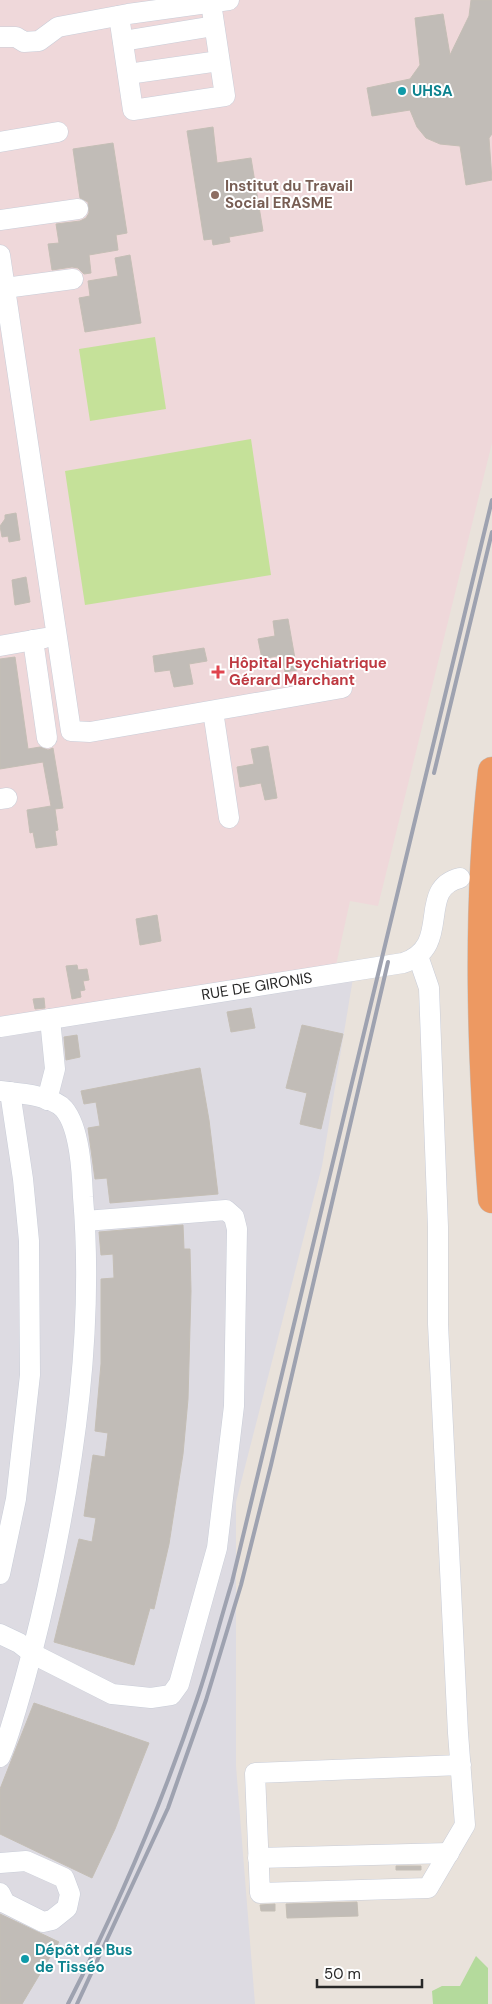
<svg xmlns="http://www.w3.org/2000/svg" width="492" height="2004" viewBox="0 0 492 2004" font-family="'DM Sans',sans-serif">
<rect width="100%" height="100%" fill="#e9e2db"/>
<path fill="#dddbe2" d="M353,978L322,1166L236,1502V1766L255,2004H0V1035Z"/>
<path fill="#efd8da" d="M0,0H492V443L378,906L350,901L336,965L0,1018Z"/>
<path fill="#b4da9c" d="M476,1956L488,1968V2004H433L432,1991L442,1986H460Z"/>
<path fill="#c5e199" d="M155,337L166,409L90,421L79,349Z
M251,439L271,575L85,605L65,471Z"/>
<path fill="#c1bcb7" stroke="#c4beb5" d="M471,0H492V134L489,138L492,180L466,185L460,146L440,144L426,138L417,127L410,110L372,116L367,88L410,79L420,65L415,18L443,14L450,55L469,16Z
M213,127L217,163L251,158L263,231L229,237L230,242L213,245L212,239L204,240L187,131Z
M113,143L127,233L116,235L118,250L89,255L91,273L84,274L78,268L72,267L52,270L48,244L59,243L56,224L80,221L86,218L89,213L88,202L80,198L73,149Z
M130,255L141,323L85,332L79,298L90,296L88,281L118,276L115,258Z
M16,513L20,540L9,542L8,536L2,537L0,526L5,519V515Z
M26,577L30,602L15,605L12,580Z
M288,619L297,670L285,672L282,655L262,659L258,639L275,636L273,621Z
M204,648L207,661L189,664L193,684L174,687L170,670L155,672L153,656Z
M15,657L28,749L40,747L48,750L53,748L63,808L55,809L58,830L55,831L57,845L36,848L33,832L30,833L27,810L51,806L43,762L0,769V659Z
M268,746L277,798L265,800L261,783L240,787L237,767L254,764L251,749Z
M157,915L161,941L140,945L136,919Z
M77,965L78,970L87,969L89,980L83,981L85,990L80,991L81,997L72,999L66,966Z
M44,998L45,1008L35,1009L33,999Z
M251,1008L255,1028L231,1032L227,1012Z
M302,1025L343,1034L321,1129L300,1124L307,1093L286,1088Z
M77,1035L80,1057L66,1060L64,1037Z
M200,1068L209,1120L218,1194L110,1203L107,1178L95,1179L88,1128L100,1126L96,1102L84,1104L81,1091Z
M183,1225L184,1249H190L191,1291L188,1399L183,1454L169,1544L154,1609L150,1608L134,1665L54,1642L79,1539L92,1542L96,1518L84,1516L93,1455L105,1457L108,1433L95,1431L101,1364V1279L114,1278L113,1254L101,1255L99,1232Z
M34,1703L149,1743L115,1829L92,1878L0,1834V1789Z
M396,1866H421V1870H396Z
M357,1902L358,1916L287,1918L286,1904Z
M275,1904V1911H261L260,1905Z
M0,1914L59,1942L22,2004H0Z"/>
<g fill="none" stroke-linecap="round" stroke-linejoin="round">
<defs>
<g id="minor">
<path d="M119,16L133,110L225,96L211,3"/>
<path d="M0,37H16L24,42L39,41L58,27L128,14L229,0"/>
<path d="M123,41L214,26"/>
<path d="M128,74L219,61"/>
<path d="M0,142L58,132"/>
<path d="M0,220L78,209"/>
<path d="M0,255L71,731L90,732L342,688"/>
<path d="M5,288L73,279"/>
<path d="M33,640L47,738"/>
<path d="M0,646L45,638"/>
<path d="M213,711L229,818"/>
<path d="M0,799L7,798"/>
<path d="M418,956L429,988L438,1227V1324L458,1733L465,1825L428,1888L260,1893L255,1773L461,1765"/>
<path id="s1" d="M0,1027L403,963C454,946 415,889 460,878"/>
<path d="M0,1091C17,1093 52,1095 64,1109C80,1128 82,1173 83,1197C94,1329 75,1461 47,1590C38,1631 28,1670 16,1710C11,1726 7,1742 0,1757"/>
<path d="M47,1100L55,1069L50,1019"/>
<path d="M0,1574L16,1499L30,1375L29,1241L23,1179L10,1092"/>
<path d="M0,1634L19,1643L33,1654L112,1694L151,1698L171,1695L179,1684L217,1548L234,1406L237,1229L234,1217L226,1210L85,1221"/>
<path d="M258,1858L449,1853"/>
<path d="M0,1863L26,1861L64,1878L70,1894L67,1908L52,1920L43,1922L5,1903L0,1893"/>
</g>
<path id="highway" d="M492,771C476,913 481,1056 492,1199"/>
</defs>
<use href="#minor" stroke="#c9cdd8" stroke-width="21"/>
<use href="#highway" stroke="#c3c3c3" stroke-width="29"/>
<use href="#minor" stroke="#fff" stroke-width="20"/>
<use href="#highway" stroke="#ed9962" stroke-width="28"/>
<path stroke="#9ea2b0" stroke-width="4" d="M434,773L492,532
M68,2004C118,1906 162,1804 197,1699C210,1661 220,1621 232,1582L492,500
M77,2004L168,1808L206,1700L241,1585L271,1465L388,962"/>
</g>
<g fill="#0f9aa8" stroke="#fff" stroke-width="2">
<circle cx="402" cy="91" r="5"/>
<circle cx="25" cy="1959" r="5"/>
</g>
<circle fill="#8d6e63" stroke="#fff" stroke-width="2" cx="215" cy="195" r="5"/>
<path fill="#e0444e" stroke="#fff" stroke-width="2" d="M215.5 664.5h5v5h5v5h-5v5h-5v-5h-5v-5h5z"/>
<g text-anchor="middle" stroke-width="4" stroke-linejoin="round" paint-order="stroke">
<g font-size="15" font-weight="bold" fill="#0d838f" stroke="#fff" text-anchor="start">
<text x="412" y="96">UHSA</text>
<text x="35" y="1955">Dépôt de Bus<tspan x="35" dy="17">de Tisséo</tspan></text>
</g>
<g font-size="15" font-weight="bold" fill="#785e54" stroke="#fff" text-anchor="start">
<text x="225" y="191">Institut du Travail<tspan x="225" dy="17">Social ERASME</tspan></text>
</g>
<g font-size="15" font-weight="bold" fill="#be3a42" stroke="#fff" text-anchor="start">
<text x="229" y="668">Hôpital Psychiatrique<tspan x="229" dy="17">Gérard Marchant</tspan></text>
</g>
<g font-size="15" fill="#282828" stroke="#fff">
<text dy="5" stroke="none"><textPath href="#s1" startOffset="260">RUE DE GIRONIS</textPath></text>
</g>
</g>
<path d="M317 1979v8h105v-8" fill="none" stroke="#282828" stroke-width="2.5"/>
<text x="324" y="1979" font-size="15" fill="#282828" stroke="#ffffff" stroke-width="4" paint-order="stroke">50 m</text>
</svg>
